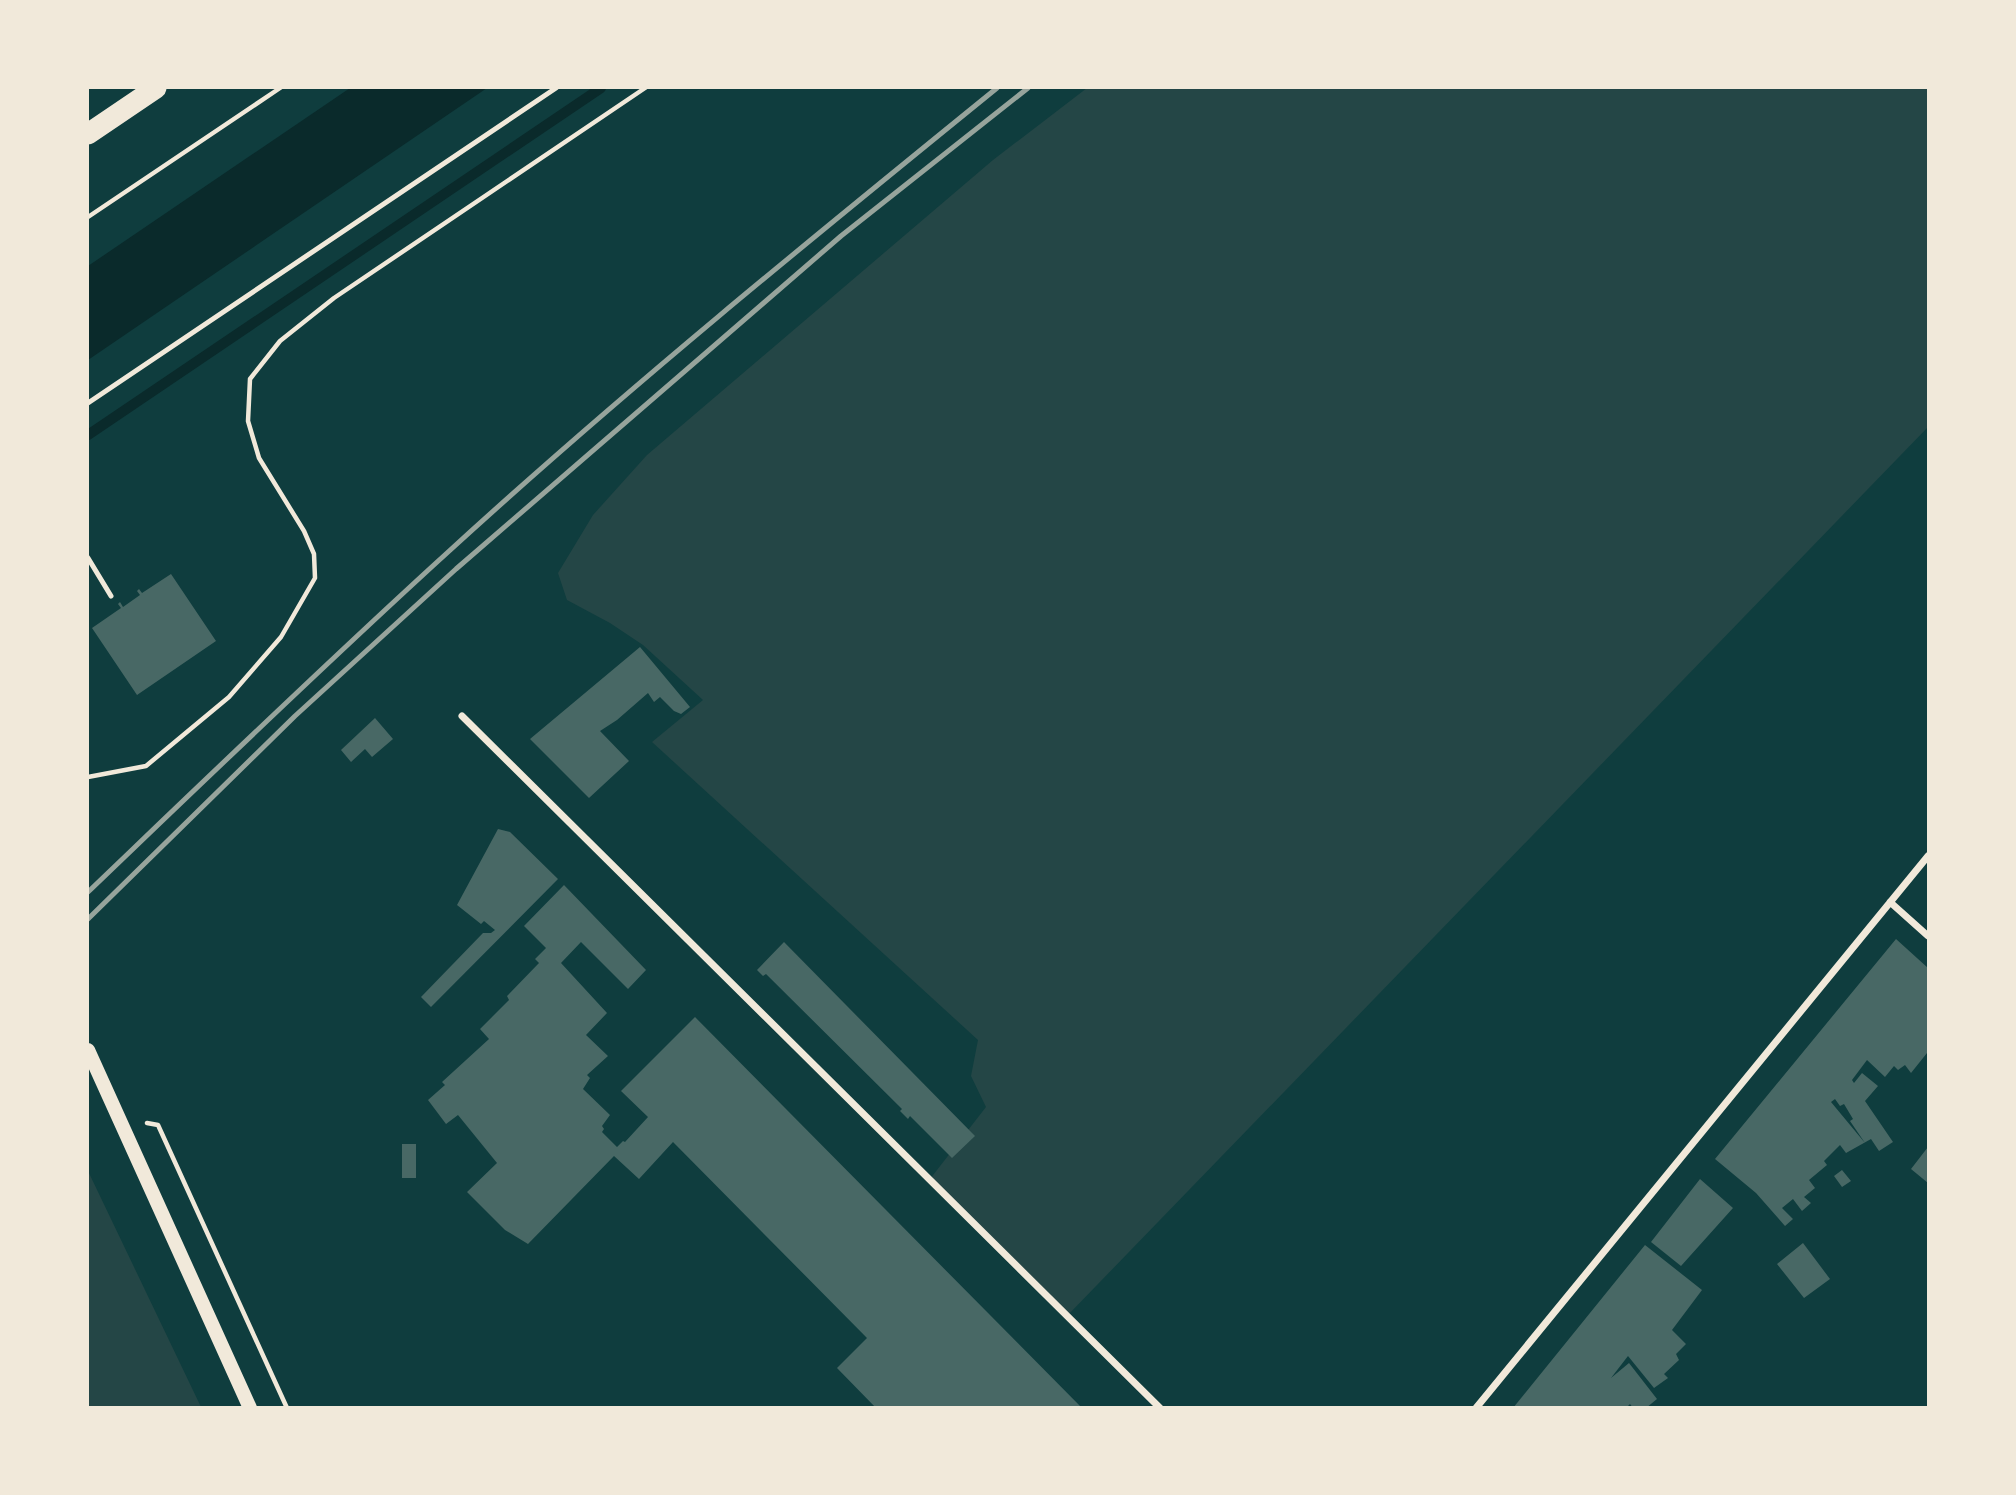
<svg xmlns="http://www.w3.org/2000/svg" width="2016" height="1495" viewBox="0 0 2016 1495" font-family="'Roboto Serif',serif">
<rect width="100%" height="100%" fill="#0f3d3e"/>
<path fill="#244646" d="M1087,88H1928V427L1067,1316L930,1179L986,1107L971,1076L978,1040L652,742L703,700L643,645L610,623L567,600L558,573L593,515L647,455L993,160Z
M88,1171L201,1407H88Z"/>
<path fill="#0a2a2b" d="M350,88H487L88,360V266Z"/>
<g fill="none" stroke-linecap="round" stroke-linejoin="round">
<path stroke="#0a2a2b" stroke-width="10" d="M88,435L601,88"/>
</g>
<path fill="#486865" fill-rule="evenodd" d="M171,574L216,641L137,695L92,628L121,608L118,604L120,602L123,607L140,595L137,591L139,589L142,593Z
M640,647L690,707L681,714L674,711L660,697L654,702L648,693L617,720L600,731L629,761L589,798L530,739Z
M375,718L393,739L372,757L365,749L351,762L341,750Z
M498,829L510,832L558,879L431,1007L421,997L483,933H491L495,930L484,921L481,924L457,905Z
M564,885L646,970L628,989L581,942L561,963L607,1013L586,1035L608,1056L587,1075L590,1078L583,1089L610,1115L602,1126L604,1129L602,1132L617,1147L623,1141L625,1142L648,1117L621,1091L695,1017L1082,1408H876L837,1368L867,1338L673,1142L639,1179L614,1156L528,1244L505,1230L467,1192L497,1163L458,1115L446,1124L428,1100L445,1085L442,1082L489,1039L480,1029L509,1000L507,996L539,963L535,959L546,948L524,926Z
M1896,939L1928,968L1927,1053L1911,1073L1905,1065L1898,1070L1894,1066L1885,1077L1867,1060L1852,1080L1854,1083L1862,1073L1878,1086L1865,1101L1893,1142L1879,1151L1871,1139L1846,1153L1840,1145L1824,1161L1827,1165L1809,1180L1815,1188L1804,1197L1811,1203L1802,1211L1793,1199L1782,1208L1793,1219L1785,1226L1756,1193L1715,1159ZM1835,1099L1840,1106L1844,1104L1853,1119L1850,1121L1865,1143L1831,1102Z
M784,942L975,1136L952,1158L910,1116L908,1119L900,1111L902,1109L766,974L763,976L757,970Z
M402,1144H416V1178H402Z
M1928,1147V1183L1911,1169Z
M1842,1170L1851,1181L1842,1187L1834,1176Z
M1700,1179L1733,1208L1681,1266L1651,1242Z
M1803,1243L1830,1279L1804,1298L1777,1264Z
M1645,1245L1702,1290L1672,1330L1686,1344L1676,1354L1679,1360L1664,1374L1668,1378L1654,1388L1628,1356L1611,1378L1629,1363L1657,1399L1646,1408H1633L1630,1404L1626,1408H1513Z"/>
<g fill="none" stroke-linecap="round" stroke-linejoin="round">
<path stroke="#f1e9da" stroke-width="4.5" d="M88,217L280,88
M88,777L146,766L229,697L281,637L315,578L314,554L304,531L259,458L248,421L250,379L280,341L334,298L645,88
M147,1123L158,1125L287,1408"/>
<path stroke="#f1e9da" stroke-width="5" d="M88,403L556,88
M88,558L111,596"/>
<path stroke="#f1e9da" stroke-width="7" d="M462,716L1160,1408
M1890,902L1928,936
M1476,1408L1928,856"/>
<path stroke="#f1e9da" stroke-width="14" d="M88,1050L250,1408"/>
<path stroke="#f1e9da" stroke-width="21" d="M88,134L156,88"/>
<path stroke="#97a49c" stroke-width="5" d="M88,892C207,778 325,664 447,553C624,391 811,239 997,88
M88,919L295,716L456,569L841,236L1028,88"/>
</g>
<rect width="2016" height="1495" fill="none" stroke="#f1e9da" stroke-width="178"/>
</svg>
